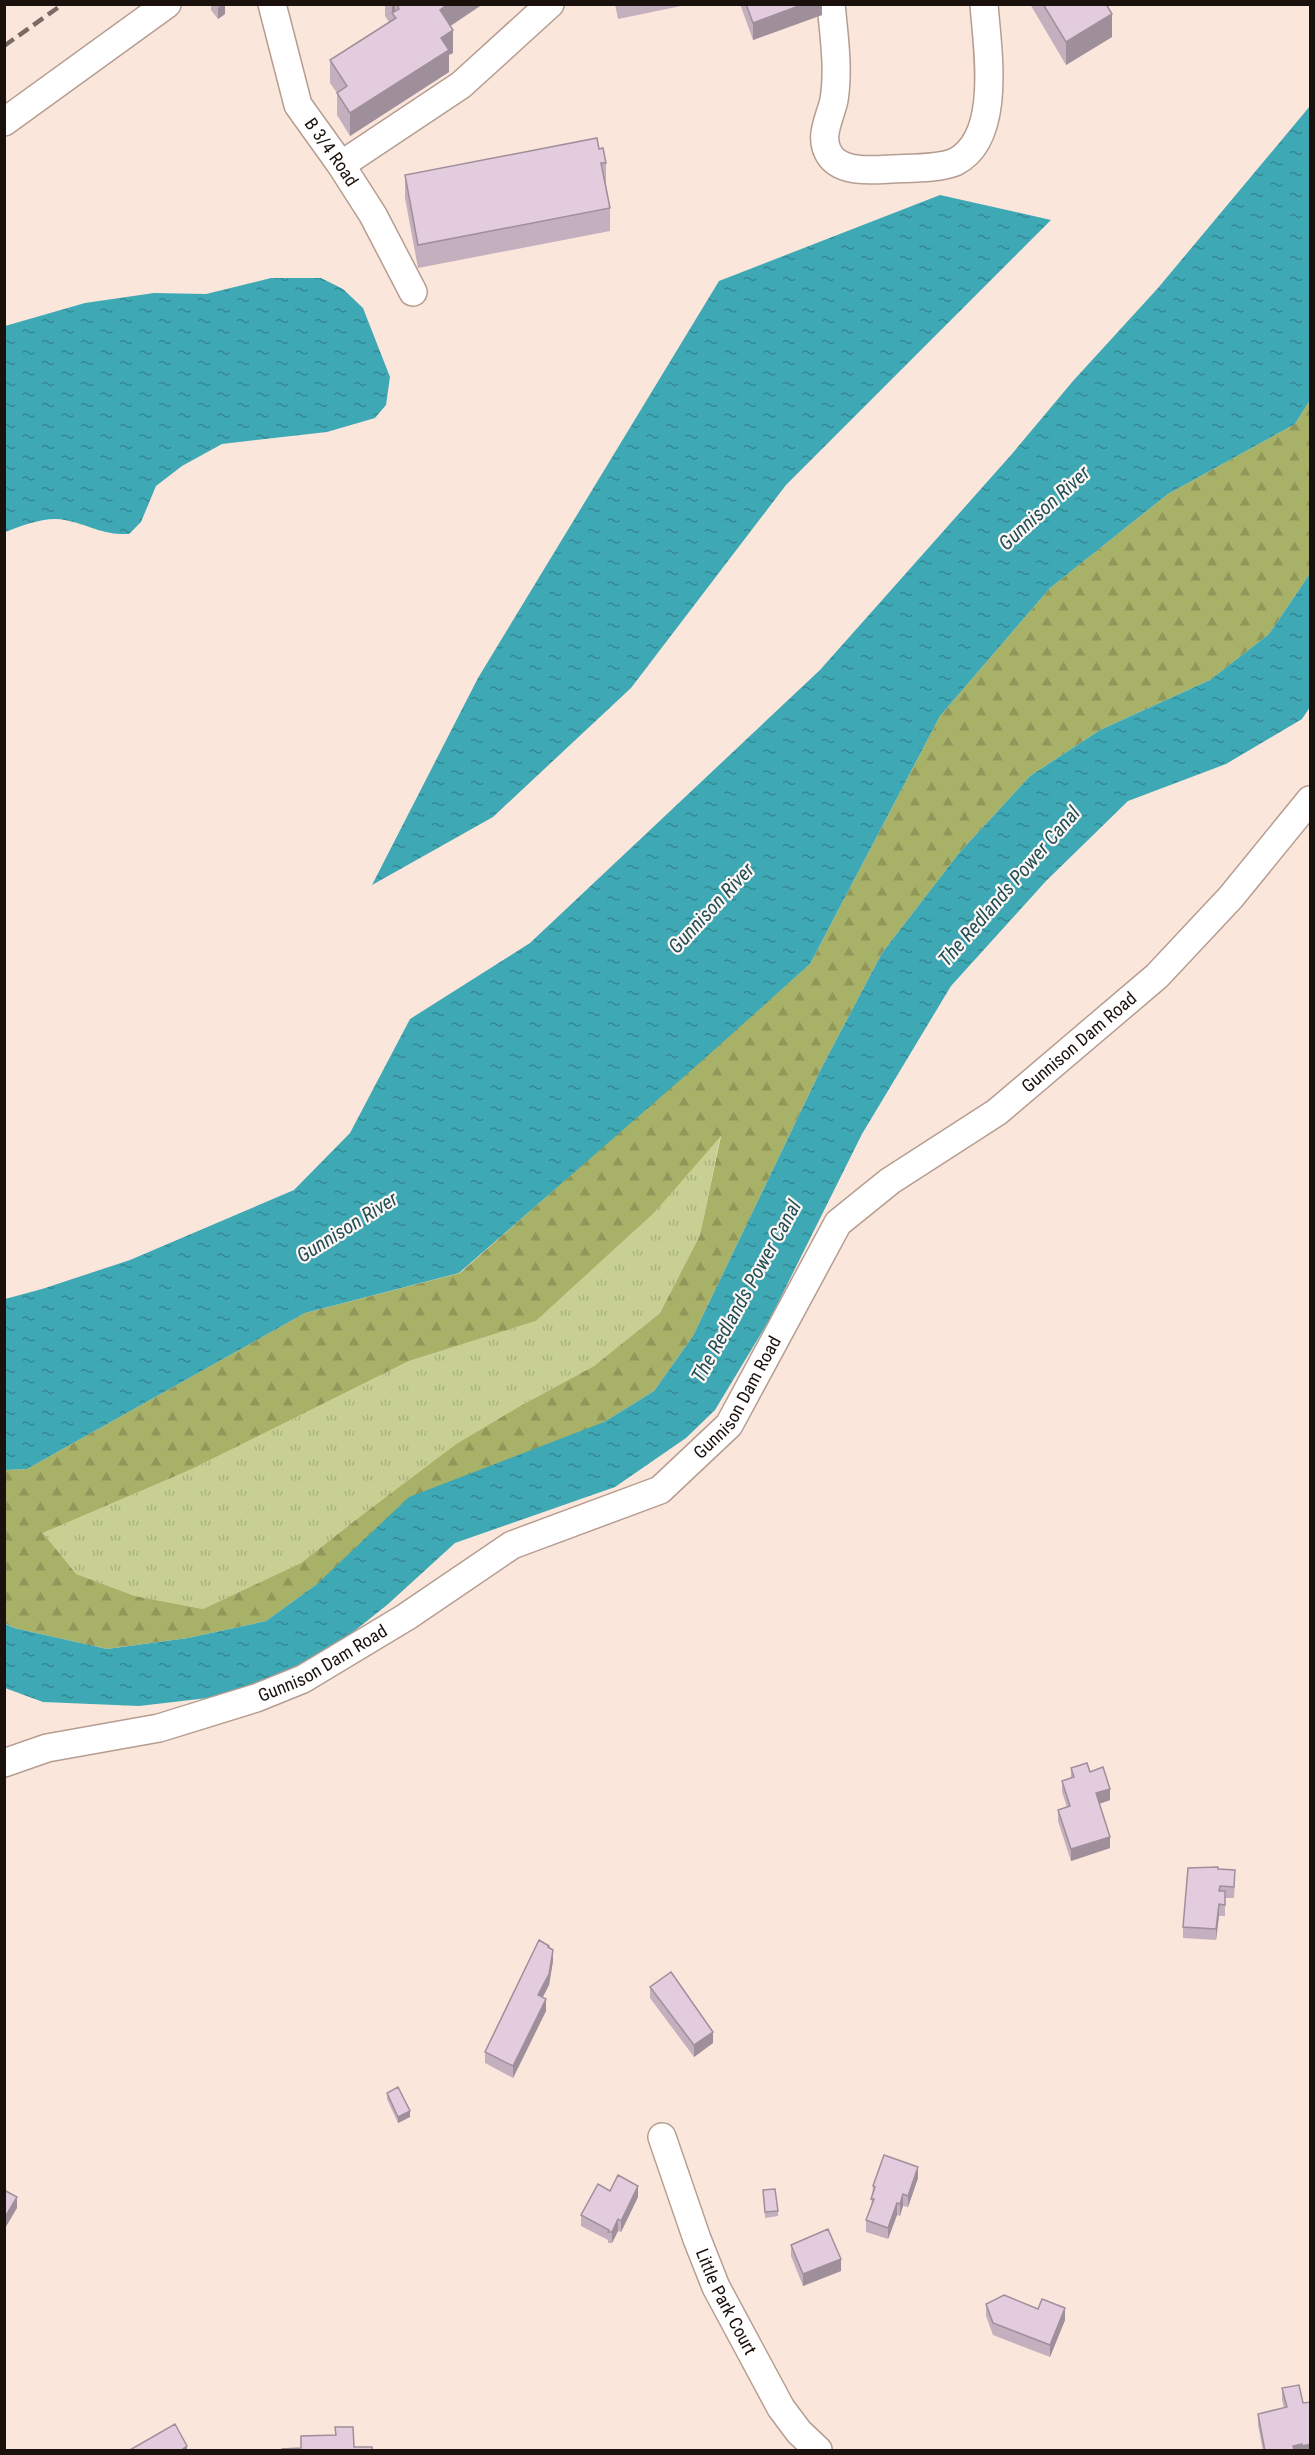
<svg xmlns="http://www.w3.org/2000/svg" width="1315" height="2455" viewBox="0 0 1315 2455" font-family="'Roboto Condensed',sans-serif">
<defs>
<pattern id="grass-tufts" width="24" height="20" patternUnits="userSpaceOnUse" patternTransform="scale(1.5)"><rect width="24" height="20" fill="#c7d092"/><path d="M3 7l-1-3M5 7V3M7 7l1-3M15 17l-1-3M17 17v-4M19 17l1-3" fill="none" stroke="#aab27d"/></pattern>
<pattern id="forest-firs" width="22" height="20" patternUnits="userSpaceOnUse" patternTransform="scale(1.5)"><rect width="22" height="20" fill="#a8b168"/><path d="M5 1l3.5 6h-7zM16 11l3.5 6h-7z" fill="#909759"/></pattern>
<pattern id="water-ripples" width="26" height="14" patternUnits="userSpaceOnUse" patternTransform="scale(1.5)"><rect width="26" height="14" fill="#3ea9b5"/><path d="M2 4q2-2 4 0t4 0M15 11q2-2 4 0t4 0" fill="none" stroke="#338892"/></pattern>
</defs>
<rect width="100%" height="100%" fill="#fbe6db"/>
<path fill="url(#grass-tufts)" d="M721,1134L700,1235L660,1313L594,1366L520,1406L456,1444L362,1515L301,1563L203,1609L135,1596L75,1574L43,1533L192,1469L409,1361L536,1321L654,1213Z"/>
<path fill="url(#forest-firs)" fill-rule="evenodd" d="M1310,400V563L1309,575L1269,634L1210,680L1100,730L1030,776L959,853L882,953L823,1065L693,1336L654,1391L604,1422L317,1584L266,1621L188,1638L107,1649L14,1628L5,1623L4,1470L27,1469L305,1313L460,1273L810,964L940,716L1050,588L1168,494L1295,424ZM721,1136L700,1235L660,1313L594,1366L520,1406L456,1444L362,1515L301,1563L203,1609L135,1596L76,1574L43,1533L192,1469L409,1361L536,1321L654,1213Z"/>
<path fill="url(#water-ripples)" d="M1310,106V400L1295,424L1168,494L1050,588L940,716L810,964L695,1067L459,1273L305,1313L27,1469L5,1470V1299L42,1289L130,1260L294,1190L350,1133L410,1019L530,943L820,670L1011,455L1073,381L1158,288Z
M940,195L1051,220L786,485L631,688L493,817L372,885L478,678L719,281Z
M271,278H321L343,289L363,308L390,377L386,405L375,418L327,432L222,444L182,466L156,486L141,522L129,534C101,535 90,525 65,520C46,516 22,526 5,532V326L85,303L154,293L206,294Z
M1310,564V707L1302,719L1226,764L1128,801L1046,881L951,986L862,1134L771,1317L715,1410L686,1438L615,1487L455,1543L387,1605L323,1656L277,1680L208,1698L139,1706L43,1702L5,1688L4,1623L14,1628L107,1649L188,1638L266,1621L317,1584L409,1497L604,1422L654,1391L693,1336L823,1065L882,953L959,853L1030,776L1100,730L1210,680L1269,634L1309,575Z"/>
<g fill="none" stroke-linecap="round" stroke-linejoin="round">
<defs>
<g id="minor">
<path id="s1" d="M272,4L298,105L341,165L373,215L413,292"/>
<path d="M831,4C834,36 839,69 834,100C830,119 817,138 831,157C844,173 873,170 891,169C909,168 939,169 955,162C1003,138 987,47 984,4"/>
<path d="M4,122L167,4"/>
<path d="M341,165L461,85L550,4"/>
<path id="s2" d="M4,1763L47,1748L159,1728L256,1698L303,1679L406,1617L512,1545L660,1490L729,1425L838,1223L890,1181L997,1112L1157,976L1231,897L1310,800"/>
<path id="s3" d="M662,2137L697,2239L716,2287L781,2408L799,2432L818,2450"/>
</g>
</defs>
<use href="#minor" stroke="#b69d91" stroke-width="30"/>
<use href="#minor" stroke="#fff" stroke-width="27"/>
<path stroke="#7a6c65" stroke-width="4.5" stroke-dasharray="12 6" stroke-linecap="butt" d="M4,46L63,4"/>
</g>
<path fill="#c3afbe" d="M211,4H225V14L218,19L211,10Z
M385,4H483L450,26L453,53L449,55V72L350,136L337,115V93L330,83V60L389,22L385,16Z
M615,4H691L618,19Z
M740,4H822V15L753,40Z
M1030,4H1106L1112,37L1066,65Z
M599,149L606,163V184L610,208V231L418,268L405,198V175Z
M1071,1768L1090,1772L1110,1800L1099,1804L1110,1848L1071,1861L1058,1821V1810L1067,1807L1062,1792V1781L1071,1778Z
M1218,1869L1235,1882L1234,1898H1225V1916H1219L1216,1940L1183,1938V1927Z
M549,1948L553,1961L549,1985L543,1997L546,2011L513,2078L485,2063V2052Z
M650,1987L713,2043L694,2057L650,1998Z
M387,2093L410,2117L398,2123L387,2099Z
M918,2178L908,2207L903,2206L900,2216L897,2215L888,2239L866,2232V2220L871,2207L873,2186Z
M763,2190L778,2211V2216L765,2218Z
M610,2191L638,2197L621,2232L618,2231L612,2243H608V2240L581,2226V2215Z
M791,2245L841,2271L803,2286L791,2256Z
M986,2304L1038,2309L1065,2320L1050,2357L993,2335L986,2316Z
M1282,2388L1311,2451H1263L1258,2425V2414L1284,2408L1282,2400Z"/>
<path fill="#9f8f9b" d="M222,4H225V14L218,19V8Z
M392,4H395V17L392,13V26Z
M448,4H483L440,33V10Z
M804,4H822V15L753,40V23Z
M1112,14V37L1066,65V42Z
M453,30V53L449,55V72L350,136V113L441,38Z
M1110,1789V1800L1096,1805V1793Z
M1110,1837V1848L1071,1861V1849Z
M1219,1904V1916L1216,1940V1929Z
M553,1950V1961L549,1985L538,2006V1995Z
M546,1999V2011L513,2078V2066Z
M713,2032V2043L694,2057V2045Z
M410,2111V2117L398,2123V2117Z
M918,2167V2178L908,2207V2196Z
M638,2186V2197L621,2232V2221Z
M903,2194V2206L900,2216V2204Z
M17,2197V2208L4,2230V2219Z
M897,2203V2215L888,2239V2228Z
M618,2219V2231L612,2243V2232Z
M841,2259V2271L803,2286V2274Z
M1065,2308V2320L1050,2357V2345Z
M1302,2444V2451H1289L1293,2446Z
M1311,2444V2451H1302V2446Z
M187,2446V2451H180Z"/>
<path fill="#e3ccdd" stroke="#9f8f9b" stroke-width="1.5" d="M397,4H448L440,10L453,30L441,38L449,50L350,113L337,93L347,86L330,60L396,18L392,13L399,9Z
M746,4H804L753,23Z
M1043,4H1106L1112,14L1066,42Z
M597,138L599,149L603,148L606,163H601L610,208L418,245L405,175Z
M1087,1763L1090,1772L1103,1767L1110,1789L1096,1793L1110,1837L1071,1849L1058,1810L1070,1806L1062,1781L1074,1777L1071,1768Z
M1218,1867V1869L1235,1870L1234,1887L1220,1886L1219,1891H1225V1905L1219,1904L1216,1929L1183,1927L1188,1868Z
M539,1940L549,1946L548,1947L553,1950L549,1974L538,1995L546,1999L513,2066L485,2052Z
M671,1972L713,2032L694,2045L650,1987Z
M398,2087L410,2111L398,2117L387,2093Z
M884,2155L918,2167L908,2196L903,2194L900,2204L897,2203L888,2228L866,2220L874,2199H871L875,2187L873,2186Z
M618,2175L638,2186L621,2221L618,2219L612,2232H608L609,2230L581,2215L598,2184L610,2191Z
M775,2189L778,2211L765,2212L763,2190Z
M4,2190L17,2197L4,2219Z
M828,2229L841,2259L803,2274L791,2245Z
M1004,2295L1038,2309L1042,2299L1065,2308L1050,2345L993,2323L986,2304Z
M1299,2385L1303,2403L1311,2402V2444L1302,2446V2444L1293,2446L1294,2450L1289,2451H1265L1258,2414L1287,2407L1282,2388Z
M175,2424L187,2446L180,2451H128Z
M335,2427H353L354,2447H372V2451H282V2449L301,2448V2436L336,2435Z"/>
<g text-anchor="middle" stroke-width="4.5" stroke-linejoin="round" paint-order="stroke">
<g font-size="18" fill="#1a110d" stroke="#fcf6f4">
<text dy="6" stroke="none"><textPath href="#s1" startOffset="162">B 3/4 Road</textPath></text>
<text dy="6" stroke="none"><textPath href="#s2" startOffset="1344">Gunnison Dam Road</textPath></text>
<text dy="6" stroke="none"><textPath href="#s2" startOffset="840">Gunnison Dam Road</textPath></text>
<text dy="6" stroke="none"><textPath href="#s2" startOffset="336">Gunnison Dam Road</textPath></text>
<text dy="6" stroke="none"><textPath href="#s3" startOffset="177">Little Park Court</textPath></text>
</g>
<g font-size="20" font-style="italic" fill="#214f55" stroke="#fcf6f4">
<text transform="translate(1044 508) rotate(-42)" y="7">Gunnison River</text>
<text transform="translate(1009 886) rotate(-49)" y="7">The Redlands Power Canal</text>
<text transform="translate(711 908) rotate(-47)" y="7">Gunnison River</text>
<text transform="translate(347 1227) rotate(-32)" y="7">Gunnison River</text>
<text transform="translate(746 1291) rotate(-61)" y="7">The Redlands Power Canal</text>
</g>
</g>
<rect width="1315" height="2455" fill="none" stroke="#1a110d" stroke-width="12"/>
</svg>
